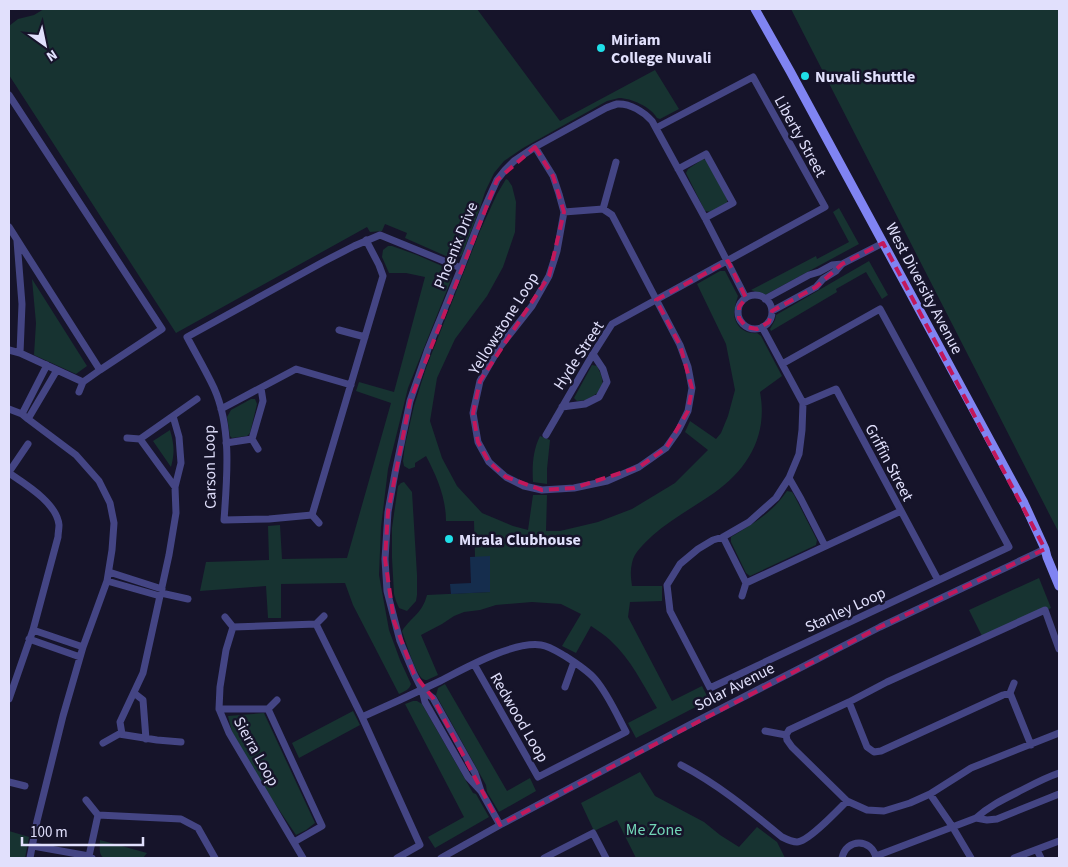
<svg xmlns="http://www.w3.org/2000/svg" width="1068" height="867" viewBox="0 0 1068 867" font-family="'Source Sans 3',sans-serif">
<rect width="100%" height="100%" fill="#16142a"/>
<path fill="#173331" d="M44,9H477L560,121L655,70L679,109L660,119L657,118C651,107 631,98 619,98C615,99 611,100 607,101L523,148L504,161L494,173L485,192L479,211L462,255L457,259L448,257L405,238L407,233L385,224L382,231L370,232L367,227L176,333L9,75V26L18,19L34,15Z
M791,9H1059V533Z
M703,159L707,160L727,199V203L711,212L705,211L686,173L688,169Z
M506,179L508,180L512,186L516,202L515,232L503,267L487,296L455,339L437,378L430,421L442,458L457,486L482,513L513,526L528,530L533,495H547L546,531H560L598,522L632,509L675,483L708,450L685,432L690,421L716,439L721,433L728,416L735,390L726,344L697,284L720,271H725L738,296C737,300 735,304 735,308C731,322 743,335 757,333L761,336L782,376L760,392C768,435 749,468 714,493C694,507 671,519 652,536C644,544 634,552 632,563C630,571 631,579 632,586H662V601L630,602L628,617L672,701L702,686L709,700L636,738L628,723L657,708C643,685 631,659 610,640C605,635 598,631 591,626L576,653L562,646L581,614L561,604L532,602L496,605L480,610L464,612L454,616L442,624L421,635L438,675L427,680C426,680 424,680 423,679C416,675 405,640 402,631C412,616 422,614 427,595L490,592V557H475L474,521H446C446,498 437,477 426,456L415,463V467L409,469L404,466L403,461L405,445L414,406L426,368L480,231L497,194Z
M839,208L859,244L765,295L751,290L816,256L817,259L849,242L833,212Z
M388,246H392L417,255L449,269L452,274L451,280L408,388L388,469L381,527L379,575L389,630L400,660L411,684C409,690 405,691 399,694L353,605L345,583L281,584V618H268L266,586L200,591L206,562L269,560L268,526L280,525L282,559L347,558L391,403L356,391L359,382L394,392L425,277L406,273H389L382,257L383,250Z
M869,261L888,295L882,299L866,272L836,289L837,292L771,331L770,329L775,320L776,315Z
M32,279L87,366L76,374L34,355L36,323Z
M592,365L597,366C602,376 604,381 601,391L586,400L577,401L574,398Z
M251,399H255L257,404L250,433L247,436L232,438L230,436L227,417L231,410Z
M170,430C174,444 175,452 171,467L153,441Z
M540,436L550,440L547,469V484L533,482C532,466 533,450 540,436Z
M404,482L412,492L417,575V595L416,601L407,611L399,608L396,601L394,594L392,558V528L398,486L401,483Z
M787,491L792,492L794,495L817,540L816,545L750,576L746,573L731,542V537C754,523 771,514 787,491Z
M1039,578L1051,608L983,638L969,610Z
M445,684L507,791L530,778L536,791L499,812L487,792L486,785L436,695L438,688Z
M413,701H417L422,704L473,793L476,794L489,817L435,848L428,837L464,817L405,704Z
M353,711L360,725L299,758L292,743Z
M264,713L315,823L306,830L296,835L263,786L232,732L228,716Z
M640,772L655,796L704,822L720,835L739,847L757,827L777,842L785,858H636L617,820L594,831L581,803Z
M9,831L29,837L25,858H9Z
M100,840L147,853L143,858H104C98,854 100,847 100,840Z"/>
<path fill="#152d4d" d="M490,556V592L451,594L450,584L471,583L470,557Z"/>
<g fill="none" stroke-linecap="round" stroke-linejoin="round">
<path stroke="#444584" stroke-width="7" d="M9,95L162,329L100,370L83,382L79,392
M535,147L553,176L559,194L564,212
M678,169L706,154L733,203L705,218
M603,209L612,215L680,345L688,367L692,388L688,411L678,431L666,448L639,467L607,481L574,488L542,490L524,486L506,477L489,462L478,442L473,413L480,381L499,348L532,306L549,276L557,251L564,212Z
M603,209L616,162
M9,227L100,370
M17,241L22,304L20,353
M738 312a17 17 0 1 1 34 0a17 17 0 1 1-34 0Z
M765,299L809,275L819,272L832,265L842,264
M772,311L816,287L823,279L836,271L842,264L883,243
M762,327L803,403L802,430L799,454L789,478L776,498L749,522L723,537L713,540L698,549L680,564L667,585L670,611L710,688L1009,547L880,309L782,364
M339,330L365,337
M9,350L20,353L83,382
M803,403L836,389L938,580
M562,407L585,404L599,397L607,382L603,369L593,354
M9,409L22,414L28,419L76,455L99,481L110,503L114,523L112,550L107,581L83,647L63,716L37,821L30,858
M221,409L296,369L351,385
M22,414L47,365
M173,416L179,437L181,463L175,487
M28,419L57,370
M546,435L593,354L612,324L825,207L753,77L656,128
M127,438L140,439L197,399
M252,439L258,449
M226,443L252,439L263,401L261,388
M9,472L28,444
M9,473C25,484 57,503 59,525C59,529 58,533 58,537L33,630L9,699
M789,478L801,499L825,546
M312,515L269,519L224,520C227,478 232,428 214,388C206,371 196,354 187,337L323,262L354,246L380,235L461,268
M312,515L383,276L379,265L366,240
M312,515L319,523
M723,537L746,583L742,596
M109,572L162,589
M107,581L160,596
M746,583L901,511
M161,593L188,599
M225,617L233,627
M316,624L324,616
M233,627L316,624L362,717L420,845L397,858
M233,627L226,650L220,687L219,709L229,733L303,858
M33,630L83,647
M29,639L80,657
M1059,649L1045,610L887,682L849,702L789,730L786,735L787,740L792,747L847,801L867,810L884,811L910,803L930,794L971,768L1059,733
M565,687L574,662
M422,690L433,698L475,773L481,791L500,825
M134,693L143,700L146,739
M1010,693L1014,683
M849,702L867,747L874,752L881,751L1003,695L1010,693L1031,745
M219,709H268L322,826L294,842
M268,709L277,700
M362,717C387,706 413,694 438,682C464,669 512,641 541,645C549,646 558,652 565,656C576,663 587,670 595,679C608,694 617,715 626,732L538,777L474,664
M765,731L786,735
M122,734L120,722L143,673L169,555L176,513L175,487L140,439
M103,743L119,734L157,740L181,742
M681,765C719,785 749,810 782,837C786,839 792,842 797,842C808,842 838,810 847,801
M1059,773C1044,778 1030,786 1016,793C1002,800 988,807 976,818L987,820L997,819L1059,794
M9,782L25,786
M481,791L468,777L425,702L422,690L414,674L400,641L387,591L385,559L388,512L395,473L410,401L428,349L461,268L484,209L497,180L505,170L514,161L535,147L606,108C609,107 613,105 617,104C630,103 644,112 652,121L705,218L746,298
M930,794L952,826L971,858
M86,800L98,815L181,819L198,828L215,858
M33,846L89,856L92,858
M1037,850L1041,858
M89,856L98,815
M876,856L976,818
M441,858L500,825L691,724L880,627L1045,549
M544,858L593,833L606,858
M842,858C846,838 872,838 876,858
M1014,858L1059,841"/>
<path stroke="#8084f2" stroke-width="9" d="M755,9L790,71L1024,503L1045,549L1047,557L1059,586"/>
</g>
<path fill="none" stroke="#c2185b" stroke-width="4" stroke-dasharray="10 6" stroke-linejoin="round" d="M535,147L553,176L564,212L549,276L480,381L473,413L478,442L489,462L506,477L542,490L574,488L639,467L666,448L688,411L692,388L680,345L656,300L728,261L746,298L739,307V318L746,327L757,329L769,322L772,311L816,287L842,264L883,243L1045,549L880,627L500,825L433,698L414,674L394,621L385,559L388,512L410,401L497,180Z"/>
<g fill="#1fdfe8" stroke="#16142a" stroke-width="2">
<circle cx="601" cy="48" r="5"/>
<circle cx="805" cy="76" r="5"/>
<circle cx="449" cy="539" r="5"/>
</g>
<g text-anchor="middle" stroke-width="5" stroke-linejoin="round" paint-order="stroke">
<g font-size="16" font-weight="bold" fill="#e1e0fc" stroke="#16142a" text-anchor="start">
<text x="611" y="45">Miriam<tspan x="611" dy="18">College Nuvali</tspan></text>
<text x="815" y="82">Nuvali Shuttle</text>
<text x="459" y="545">Mirala Clubhouse</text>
</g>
<g font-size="16" fill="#e1e0fc" stroke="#16142a">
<text transform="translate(801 136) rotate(61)" y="6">Liberty Street</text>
<text transform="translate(455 245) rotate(-68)" y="6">Phoenix Drive</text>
<text transform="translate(925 288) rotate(62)" y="6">West Diversity Avenue</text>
<text transform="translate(503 323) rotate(-58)" y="6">Yellowstone Loop</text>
<text transform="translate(578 355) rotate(-57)" y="6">Hyde Street</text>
<text transform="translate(890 462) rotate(62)" y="6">Griffin Street</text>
<text transform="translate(209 467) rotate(-91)" y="6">Carson Loop</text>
<text transform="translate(845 609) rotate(-25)" y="6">Stanley Loop</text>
<text transform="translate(734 686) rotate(-27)" y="6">Solar Avenue</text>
<text transform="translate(520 717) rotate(60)" y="6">Redwood Loop</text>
<text transform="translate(257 751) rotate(61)" y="6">Sierra Loop</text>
</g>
<g font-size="16" fill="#72d6b7" stroke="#16142a">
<text x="654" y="835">Me Zone</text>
</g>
</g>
<rect width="1068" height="867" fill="none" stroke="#e1e0fc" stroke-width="20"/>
<g transform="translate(45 45) rotate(147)" stroke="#16142a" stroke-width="4" paint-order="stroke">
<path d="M0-4L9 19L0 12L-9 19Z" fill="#e1e0fc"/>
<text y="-8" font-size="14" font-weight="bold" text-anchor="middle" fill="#e1e0fc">N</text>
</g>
<path d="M22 837v8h121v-8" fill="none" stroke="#e1e0fc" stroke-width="2.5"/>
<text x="30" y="837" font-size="15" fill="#e1e0fc" stroke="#16142a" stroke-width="4" paint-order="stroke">100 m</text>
</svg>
